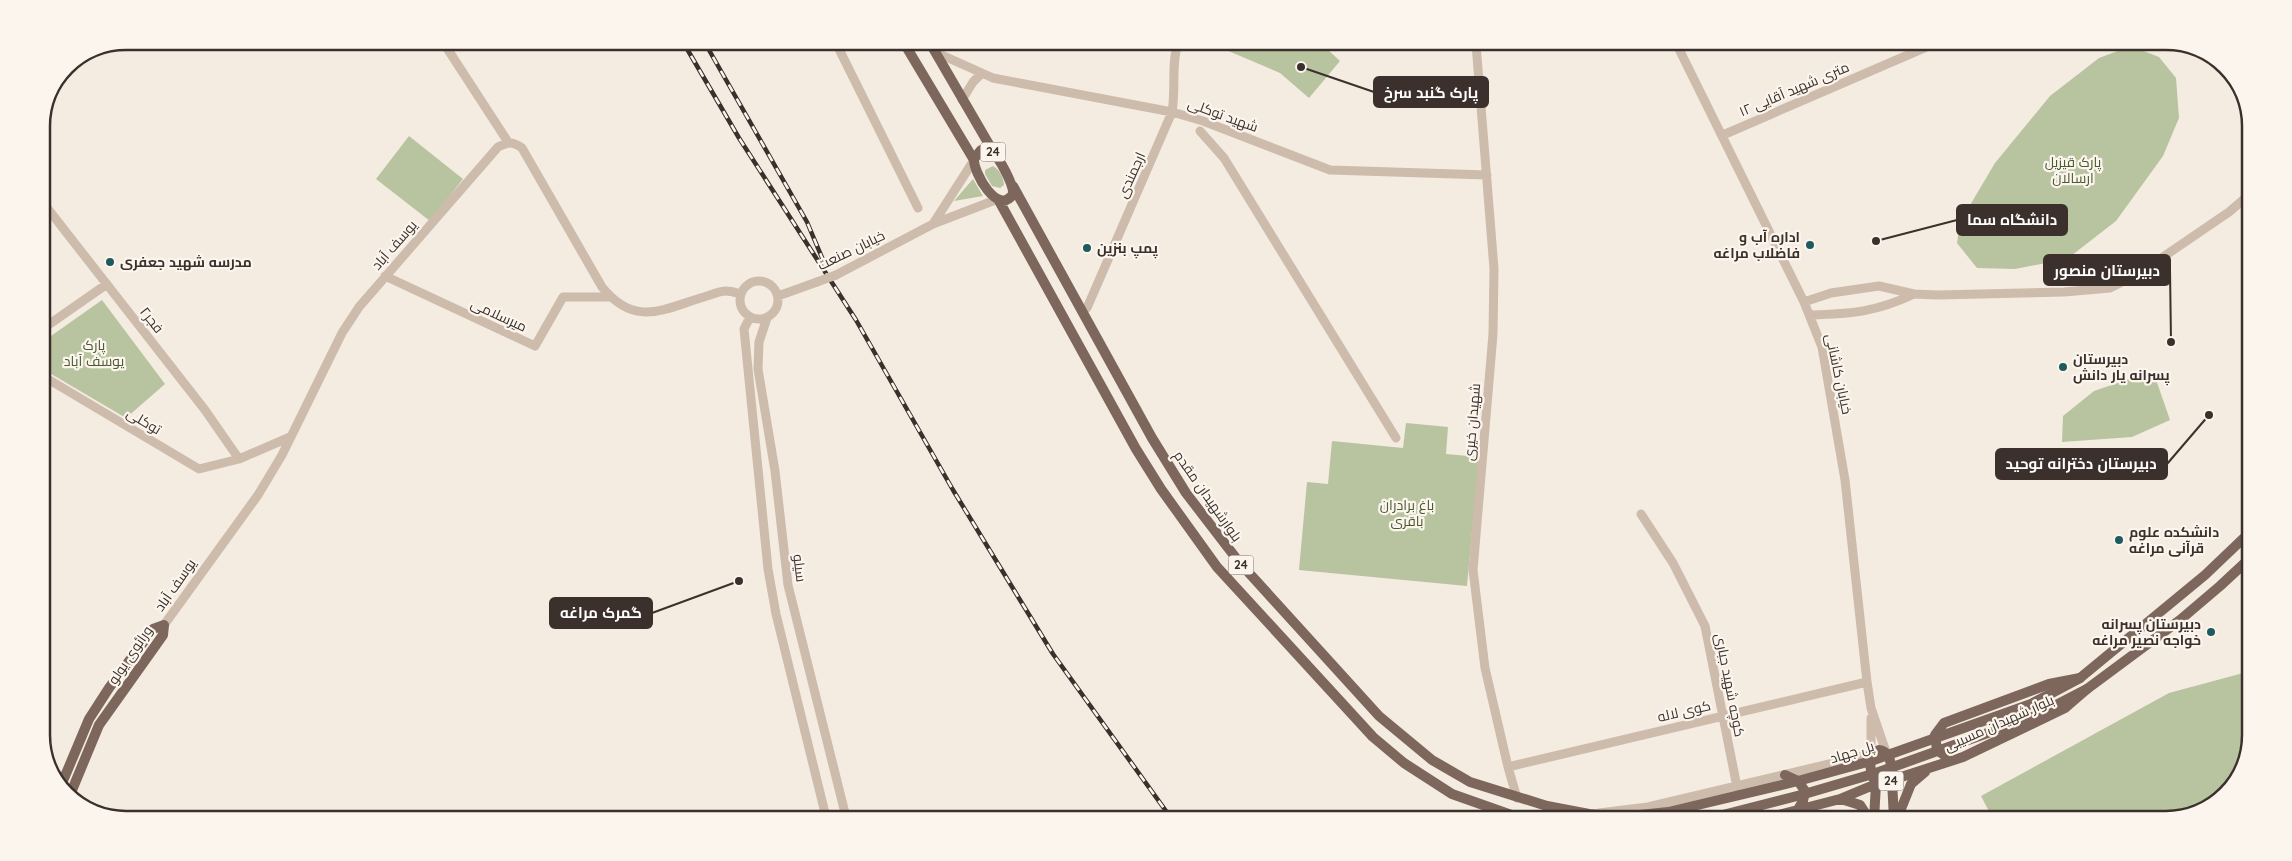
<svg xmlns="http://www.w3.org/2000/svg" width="2292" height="861" viewBox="0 0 2292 861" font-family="Quicksand,Cairo,sans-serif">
<rect width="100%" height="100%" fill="#f4ebe1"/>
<path fill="#b8c4a0" d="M1212,44H1327L1326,48L1340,61L1309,98L1280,73Z
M2131,46L2159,57L2176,78L2179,118L2163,156L2116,221L2067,259L2015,269L1977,268L1957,243L1960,222L1995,163L2050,96L2099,58Z
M409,136L463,179L430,221L376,179Z
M993,166C999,169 1004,178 1004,185L1000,188L992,186L985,174V170Z
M973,179L983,196L954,201Z
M102,300L165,384L126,418L41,368V343Z
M2153,371L2170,420L2132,437L2062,442L2063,416L2094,391Z
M1406,423L1448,427L1446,454L1479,457L1467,586L1299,570L1307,482L1328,484L1332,441L1403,448Z
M2247,672L2246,762L2213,805L2166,820L1993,819L1981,796L2169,693Z"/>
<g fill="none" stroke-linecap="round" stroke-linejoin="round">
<path stroke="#cdbbac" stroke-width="9" d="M443,42L508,142
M836,43L918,208
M1476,44L1494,269L1493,334L1473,570L1485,668L1508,767L1517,798
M1677,45L1804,302L1822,347L1845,480L1867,682L1871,708L1886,752
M935,52L993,78L1172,112L1203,121L1330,170L1487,175
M962,100L973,82L981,74
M1200,131L1224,158L1396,438
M1723,135L1931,45
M974,160L933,224L998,199
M41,200L205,410L239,459
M836,275L933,224
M385,276L535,346L563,297H610
M740 300a19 19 0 1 1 38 0a19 19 0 1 1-38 0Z
M778,296L817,282
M1804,302L1831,293L1879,286L1914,294L1937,295L2064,292L2110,288L2132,277L2163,257L2229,212L2250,194
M1082,309L1087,308L1172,112C1176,91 1171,61 1178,44
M1810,315C1851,314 1876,312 1914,294
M750,317L744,329L768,569L776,614L826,817
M767,318L759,342L758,369L775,471L788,585L846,817
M41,330L107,284
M41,375L199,469L239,459L290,437
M1641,514L1673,563L1705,626L1737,787
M164,625L258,495L282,455L342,333L359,307L498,147C508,142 512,141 522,148L602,287C636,329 665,308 707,296C713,294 720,291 726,291C731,291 737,293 741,294
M1508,767L1867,682
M1599,813L1648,807L1871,754V718"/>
<path stroke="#7d675c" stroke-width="10" d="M904,43L974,160
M930,43L994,153
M981,150C985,149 988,149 992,152C999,157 1014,185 1013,194C998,217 973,172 974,159Z
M1013,186L1152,438L1186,493L1239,562L1379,716L1432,760L1470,782L1547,806L1589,814L1621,817
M998,199L1136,449L1161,489L1217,567L1373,737L1404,763L1452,794L1520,818
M1879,750C1891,751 1891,766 1893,776L1892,780L1884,785L1876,784C1871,776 1869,764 1871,754Z
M1944,755L1937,750L1935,735L1944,723L2049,684L2080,678L2205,575L2248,534
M1785,775L1798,781L1805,791L1803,801L1797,811
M60,788L89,719L109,688L153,629L164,625L163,635L99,725L70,795
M1841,799L1860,805L1869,819
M1763,819L1840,799L1876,784L1874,819
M1894,819L1892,780L1963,757L2065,708L2087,689L2180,620L2220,586L2248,560
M1897,819L1911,784L1925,772"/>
<defs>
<path id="rail" d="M683,42L739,138L856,320L953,490L1053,654L1171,818
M705,43L807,222L823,260"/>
</defs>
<use href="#rail" stroke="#3b302b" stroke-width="4.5"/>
<use href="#rail" stroke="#fbf5ee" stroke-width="2.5" stroke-dasharray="8" stroke-linecap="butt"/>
<path stroke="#cdbbac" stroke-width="9" d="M817,282L836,275"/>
<path stroke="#7d675c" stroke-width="10" d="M1621,817L1668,812L1798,781L1871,761L2031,704L2080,678
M1707,819L1801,795L1876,773L2035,716L2087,689"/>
</g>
<g fill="#1f5a5e" stroke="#fbf5ee" stroke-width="2">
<circle cx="1810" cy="245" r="5"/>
<circle cx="1087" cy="248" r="5"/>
<circle cx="110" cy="262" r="5"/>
<circle cx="2063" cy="367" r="5"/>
<circle cx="2119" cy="540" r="5"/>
<circle cx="2211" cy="632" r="5"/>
</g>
<g text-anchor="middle" stroke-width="4.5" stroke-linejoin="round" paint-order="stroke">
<g fill="#fbf5ee" stroke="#756b66" stroke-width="1">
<rect x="980.5" y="142.5" width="25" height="19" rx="4"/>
<rect x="1228.5" y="555.5" width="25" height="19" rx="4"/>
<rect x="1878.5" y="771.5" width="25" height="19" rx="4"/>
</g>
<g font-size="12" font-weight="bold" fill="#3b302b">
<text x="993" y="156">24</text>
<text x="1241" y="569">24</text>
<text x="1891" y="785">24</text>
</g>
<g font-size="14" fill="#3b302b" stroke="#fbf5ee">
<text transform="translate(1794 89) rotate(-23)" y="5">۱۲ متری شهید آقایی</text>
<text transform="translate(1223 115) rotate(20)" y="5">شهید توکلی</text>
<text transform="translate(1131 175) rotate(-66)" y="5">ارجمندی</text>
<text transform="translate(394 245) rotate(-49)" y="5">یوسف آباد</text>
<text transform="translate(851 250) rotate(-26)" y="5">خیابان صنعت</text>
<text transform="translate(499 315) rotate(25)" y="5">میرسلامی</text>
<text transform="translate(152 320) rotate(52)" y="5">فجر۲</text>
<text transform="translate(1839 374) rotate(78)" y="5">خیابان کاشانی</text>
<text transform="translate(144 421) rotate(31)" y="5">توکلی</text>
<text transform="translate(1472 422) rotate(-85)" y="5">شهیدان خیری</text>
<text transform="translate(1208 496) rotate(55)" y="5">بلوارشهیدان مقدم</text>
<text transform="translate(800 568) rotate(83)" y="5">سیلو</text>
<text transform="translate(175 585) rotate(-55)" y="5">یوسف آباد</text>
<text transform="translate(130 655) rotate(-56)" y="5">ورائوی یولو</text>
<text transform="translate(1730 685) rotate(79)" y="5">کوچه شهید جباری</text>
<text transform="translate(1684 711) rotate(-13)" y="5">کوی لاله</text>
<text transform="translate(1999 723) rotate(-24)" y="5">بلوار شهیدان مسیبی</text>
<text transform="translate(1852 752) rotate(-17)" y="5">پل جهاد</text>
</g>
<g font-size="14" fill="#4a5a2e" stroke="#fbf5ee">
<text x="2073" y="167">پارک قیزیل<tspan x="2073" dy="16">ارسالان</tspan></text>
<text x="94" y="350">پارک<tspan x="94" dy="16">یوسف آباد</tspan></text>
<text x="1407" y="510">باغ برادران<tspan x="1407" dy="16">باقری</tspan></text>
</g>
<g font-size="14" font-weight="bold" fill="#3b302b" stroke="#fbf5ee" text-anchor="start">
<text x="1800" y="242" text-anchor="end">اداره آب و<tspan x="1800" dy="16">فاضلاب مراغه</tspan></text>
<text x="1097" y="253">پمپ بنزین</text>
<text x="120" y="267">مدرسه شهید جعفری</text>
<text x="2073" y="364">دبیرستان<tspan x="2073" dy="16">پسرانه یار دانش</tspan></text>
<text x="2129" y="537">دانشکده علوم<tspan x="2129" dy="16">قرآنی مراغه</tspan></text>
<text x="2201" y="629" text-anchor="end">دبیرستان پسرانه<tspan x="2201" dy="16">خواجه نصیر مراغه</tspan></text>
</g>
</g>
<path d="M0 0H2292V861H0ZM126 50H2166A76 76 0 0 1 2242 126V735A76 76 0 0 1 2166 811H126A76 76 0 0 1 50 735V126A76 76 0 0 1 126 50Z" fill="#fbf5ee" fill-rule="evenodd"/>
<path fill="none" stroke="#3b302b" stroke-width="2.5" d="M126 50H2166A76 76 0 0 1 2242 126V735A76 76 0 0 1 2166 811H126A76 76 0 0 1 50 735V126A76 76 0 0 1 126 50Z"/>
<path fill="none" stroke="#3b302b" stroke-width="2" d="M1301 67L1374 92M1876 241L1957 220M2171 342L2170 270M2209 415L2167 464M739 581L652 613"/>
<g fill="#3b302b" stroke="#fbf5ee" stroke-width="2">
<circle cx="1301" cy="67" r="5"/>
<circle cx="1876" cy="241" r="5"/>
<circle cx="2171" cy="342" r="5"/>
<circle cx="2209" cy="415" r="5"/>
<circle cx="739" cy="581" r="5"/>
</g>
<g fill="#3b302b" stroke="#3b302b" stroke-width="2">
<rect x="1374" y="77" width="114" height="30" rx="5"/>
<rect x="1957" y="205" width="110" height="30" rx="5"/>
<rect x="2044" y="255" width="126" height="30" rx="5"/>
<rect x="1996" y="449" width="171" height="30" rx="5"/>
<rect x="550" y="598" width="102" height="30" rx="5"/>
</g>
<g font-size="15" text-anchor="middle" font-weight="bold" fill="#fff">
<text x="1431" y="98">پارک گنبد سرخ</text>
<text x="2012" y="225">دانشگاه سما</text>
<text x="2107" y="276">دبیرستان منصور</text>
<text x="2081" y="469">دبیرستان دخترانه توحید</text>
<text x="601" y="618">گمرک مراغه</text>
</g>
</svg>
